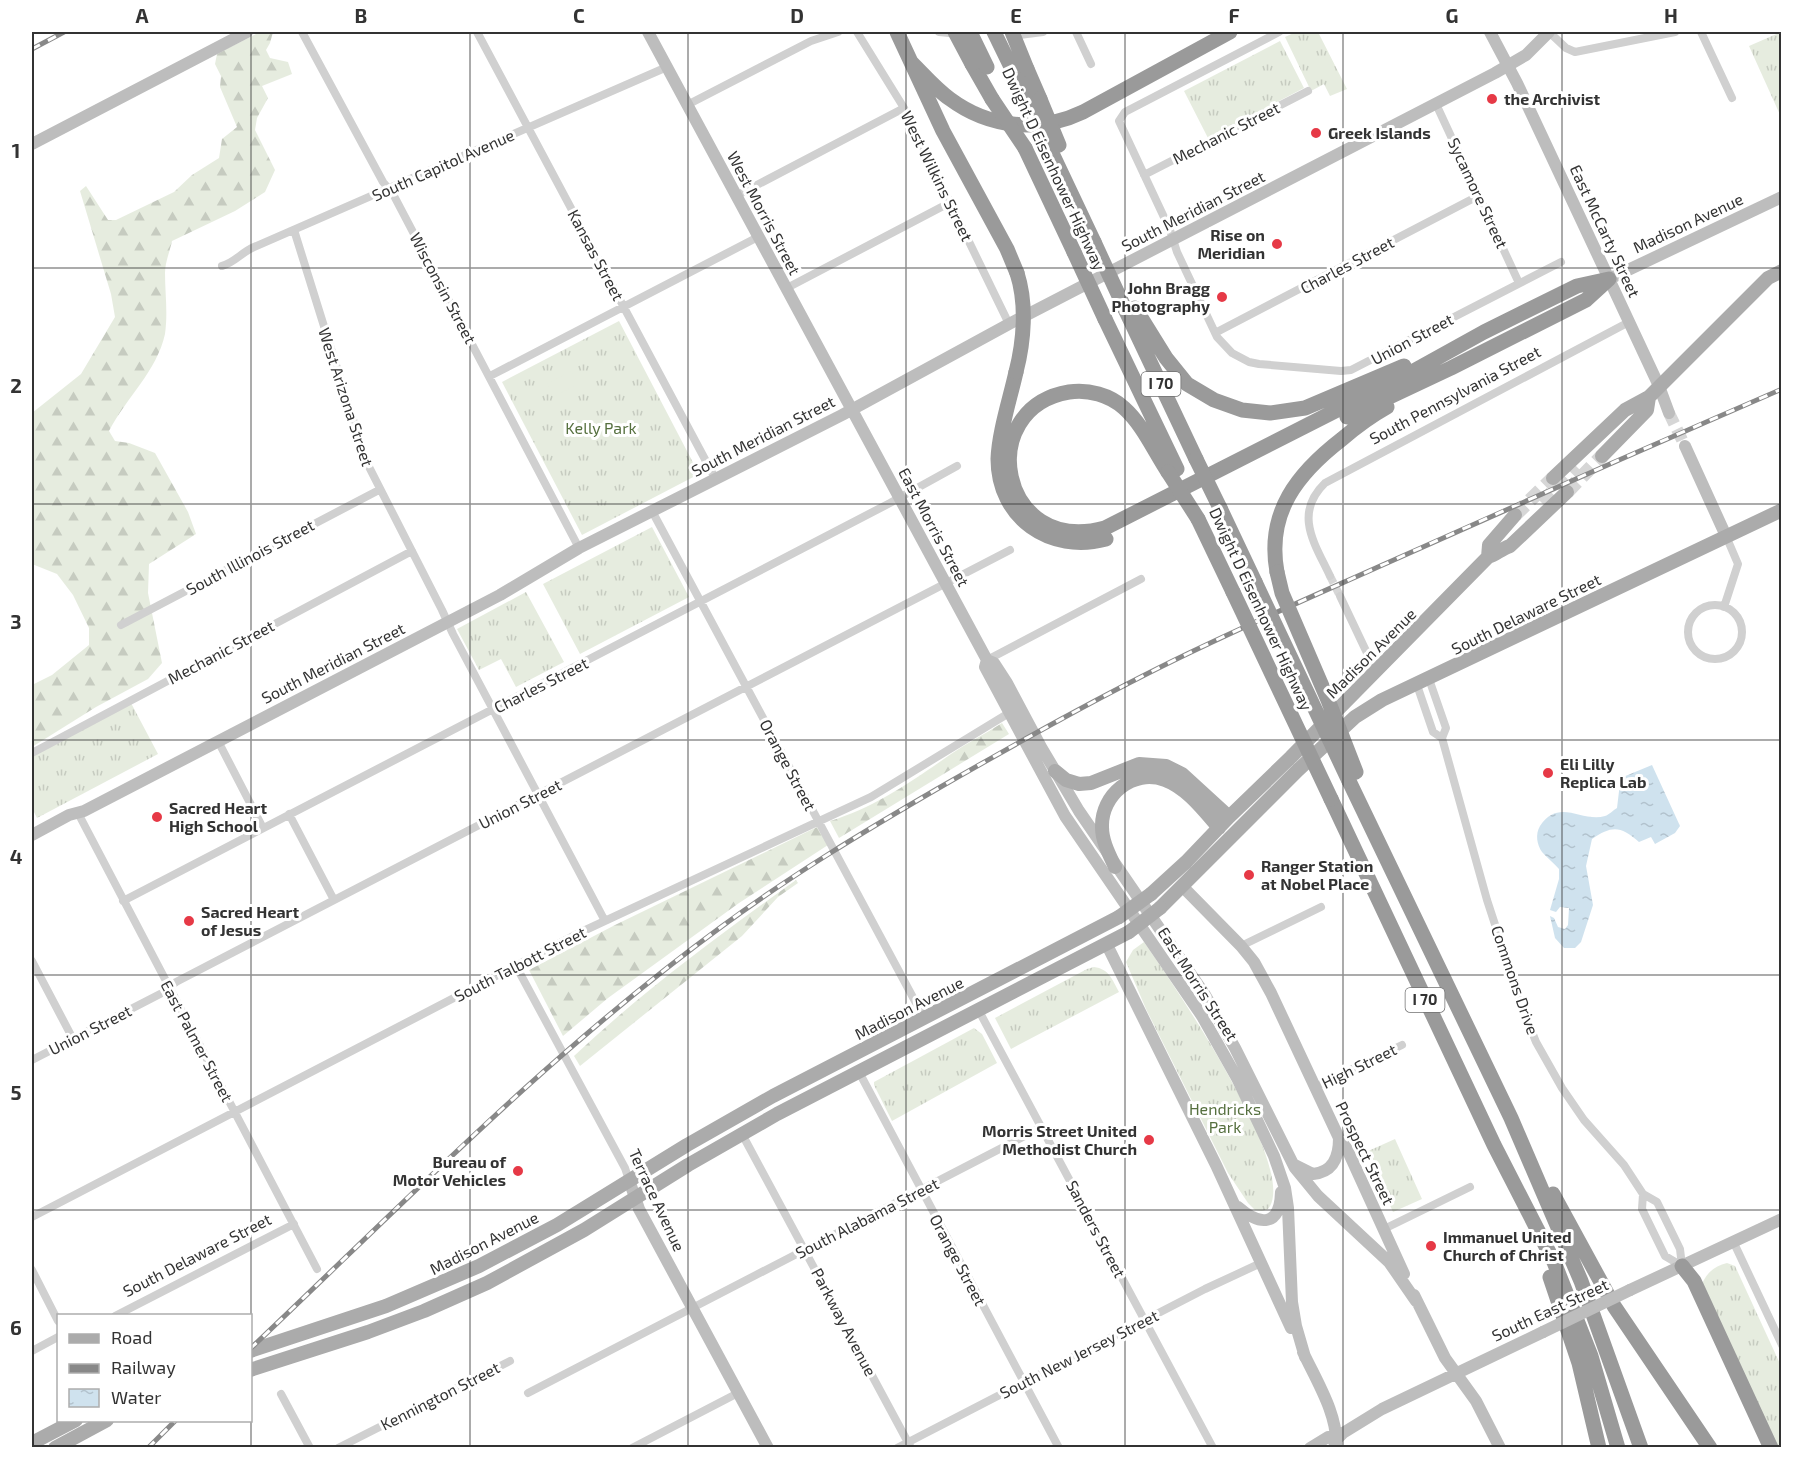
<svg xmlns="http://www.w3.org/2000/svg" width="1813" height="1479" viewBox="0 0 1813 1479" font-family="'Exo 2',sans-serif">
<defs>
<pattern id="grass-tufts" width="24" height="20" patternUnits="userSpaceOnUse" patternTransform="scale(1.5)"><rect width="24" height="20" fill="#e6ecdf"/><path d="M3 7l-1-3M5 7V3M7 7l1-3M15 17l-1-3M17 17v-4M19 17l1-3" fill="none" stroke="#c6cbc0"/></pattern>
<pattern id="forest-firs" width="22" height="20" patternUnits="userSpaceOnUse" patternTransform="scale(1.5)"><rect width="22" height="20" fill="#e6ecdf"/><path d="M5 1l3.5 6h-7zM16 11l3.5 6h-7z" fill="#c6cbc0"/></pattern>
<pattern id="water-ripples" width="26" height="14" patternUnits="userSpaceOnUse" patternTransform="scale(1.5)"><rect width="26" height="14" fill="#cfe2ee"/><path d="M2 4q2-2 4 0t4 0M15 11q2-2 4 0t4 0" fill="none" stroke="#b2c2cd"/></pattern>
</defs>
<rect width="100%" height="100%" fill="#fff"/>
<path fill="url(#grass-tufts)" d="M1296,32H1318L1347,89L1330,96L1324,84L1311,91L1285,37Z
M1781,32H1782L1781,117L1749,46Z
M1280,41L1304,88L1208,138L1184,91Z
M619,321L699,474L582,535L502,382Z
M652,527L689,597L580,654L543,584Z
M526,592L564,662L516,687L501,659L479,670L457,629Z
M131,703L158,754L37,818L32,808V756Z
M1144,942C1170,979 1301,1170 1268,1209L1262,1211L1255,1210L1248,1203L1228,1173L1146,1009L1126,962L1133,950Z
M1094,967C1109,969 1112,979 1119,992L1011,1049L995,1018L1087,969Z
M974,1028L982,1034L997,1063L892,1121L874,1085V1082Z
M1395,1139L1422,1199L1393,1212L1366,1152Z
M1727,1263L1735,1266L1781,1366V1447H1775L1702,1284C1707,1272 1715,1266 1727,1263Z"/>
<path fill="url(#forest-firs)" d="M260,32H273L270,43L266,50L270,58L288,62L292,74L262,86L268,98L257,118L255,130L275,170L265,192L235,211L172,241C170,251 165,262 165,273C165,293 168,313 165,334C157,371 126,398 109,431L115,441L129,443L155,453L188,512L196,534L149,564L148,593L162,663L148,679L96,707L32,747V685L52,675L89,645V628L73,595L57,574L32,564V413L81,374L115,317L111,294L80,191L86,186L108,220H116L174,192L192,175L219,158L222,139L237,127L220,87L221,76L215,64L217,54Z
M1002,723L1009,734L839,838L830,821C874,808 914,780 951,754C967,743 985,734 1002,723Z
M817,827L828,845L739,903L608,998L563,1036L529,970L615,925Z
M796,880L798,883L778,897L742,936L580,1066L574,1056C643,991 719,935 796,880Z"/>
<path fill="#e6ecdf" d="M571,371L578,384L553,397L547,384Z"/>
<path fill="url(#water-ripples)" d="M1652,765L1680,826L1675,833L1655,844L1651,837L1639,842C1621,826 1612,825 1592,839L1586,866L1593,905L1581,942L1575,948H1564L1555,938L1550,916L1554,918L1558,927L1565,929L1568,925L1569,908L1560,907L1556,912L1550,910L1559,879V869C1554,863 1547,858 1542,852C1537,845 1535,834 1540,826C1559,797 1582,823 1605,816C1609,815 1613,810 1617,808L1620,783L1623,777Z"/>
<g fill="none" stroke-linecap="round" stroke-linejoin="round">
<path stroke="#d6d6d6" stroke-width="8" stroke-dasharray="8 4" stroke-linecap="butt" d="M1330,576L1340,596"/>
<path stroke="#d6d6d6" stroke-width="12" stroke-dasharray="12 6" stroke-linecap="butt" d="M1669,413L1685,446"/>
<path stroke="#d6d6d6" stroke-width="14" stroke-dasharray="14 7" stroke-linecap="butt" d="M1567,492L1602,456
M1542,503L1577,467
M1515,515L1553,478"/>
<path stroke="#d0d0d0" stroke-width="8" d="M302,32L383,182L393,194L579,548
M477,32L715,478
M857,32L904,108L1009,324
M939,32L959,34
M1076,32L1091,64
M1279,32L1125,112L1119,121L1170,230L1177,252L1217,337L1232,353L1249,362L1259,364L1341,371L1351,370L1561,262
M1549,32L1566,48L1575,52L1675,32
M1701,32L1732,98
M1011,36L1043,32
M1436,104L1519,283
M687,105L811,41L838,32
M1144,175L1308,91
M736,196L904,108
M294,230L366,461L442,610L453,634L605,921
M222,266C234,263 242,252 254,247L667,67
M785,289L951,202
M1215,333L1478,196
M490,376L758,237
M652,511L924,1018
M1330,576C1315,544 1293,514 1325,483L1629,322
M1340,596L1376,672
M1688 632a27 27 0 1 1 54 0a27 27 0 1 1-54 0Z
M1724,607L1738,564L1726,536
M121,625L379,490
M987,660L1141,579
M1429,679L1446,728L1442,738
M1417,685L1433,732L1442,738
M1442,738L1487,900L1521,1004L1536,1042L1562,1088L1584,1120L1624,1165L1643,1194L1657,1202L1680,1249L1682,1266
M218,741L263,828
M32,753L412,551
M78,813L317,1269
M289,814L334,900
M123,901L890,503L957,466
M1241,946L1321,907
M32,961L73,1039
M516,966L625,1168L629,1180
M979,1011L1213,1448
M32,1060L162,993L176,982L1010,550
M859,1072L1059,1448
M1315,1087L1402,1045
M742,1134L911,1448
M1643,1194L1642,1209L1665,1256L1682,1266
M32,1217L579,933L871,797L1009,713
M1384,1229L1470,1187
M1733,1241L1782,1345
M32,1270L58,1321
M115,1316L294,1224
M32,1351L58,1337
M528,1393L1042,1127
M281,1394L310,1448
M338,1448L510,1361
M632,1448L738,1393
M897,1448L1205,1289L1261,1263"/>
<path stroke="#bdbdbd" stroke-width="12" d="M648,32L987,660L985,667L1065,816L1202,1016L1237,1078L1258,1122L1274,1156L1285,1188L1288,1208L1292,1302L1296,1326L1305,1357
M1490,32L1517,83L1609,279L1659,386L1669,413
M32,144L247,32
M1609,279L1782,197
M1685,446L1726,536
M987,660L994,663L1007,683L1041,747L1079,811L1205,995L1235,1048L1295,1168L1318,1196L1389,1262L1416,1301
M32,835L69,815L84,811L500,595L579,548L842,415L1009,324L1495,73L1526,55L1549,32
M1182,886L1241,946L1254,962L1271,993L1339,1138L1347,1149L1404,1274
M1107,945L1216,1165L1291,1328
M1295,1165L1313,1174C1333,1172 1339,1157 1339,1138
M629,1180L639,1209L768,1448
M1238,1207C1260,1226 1280,1227 1281,1192
M1630,1290L1782,1219
M1414,1295L1445,1358L1476,1401L1500,1448
M1303,1352C1316,1380 1339,1416 1336,1448
M1334,1442L1343,1433L1382,1409L1543,1332
M1310,1448L1328,1437L1337,1438"/>
<path stroke="#ababab" stroke-width="14" d="M1602,456L1647,410L1649,397
M1553,478L1625,410L1649,397L1768,278L1782,271
M1488,557L1489,545L1515,515
M1055,771L1066,780L1079,784L1091,783L1139,764L1166,766L1182,774L1229,817
M1115,867C1109,854 1102,841 1102,827C1101,795 1133,768 1165,780C1187,788 1204,811 1219,828
M1151,894L1186,862L1229,817L1291,757L1488,557C1496,555 1501,549 1510,546L1567,492
M1160,908L1298,770L1355,717L1382,700L1782,510
M250,1351L386,1306L479,1266L557,1225L687,1145L773,1096L1119,917
M250,1370L368,1332L424,1311L487,1283L584,1230L688,1165L777,1114L1129,932
M32,1443L76,1420
M55,1448L107,1420"/>
<path stroke="#9a9a9a" stroke-width="15" d="M897,32L943,131L1007,249L1017,273
M912,63C924,75 936,89 950,99C989,128 1039,133 1083,112L1230,32
M972,64L992,99
M1012,69L1027,101
M1027,69L1040,99
M1025,148L1074,252
M1050,149L1094,242
M1135,308L1166,358L1187,384L1214,400L1242,410L1270,413L1305,408L1404,366
M1125,309L1196,459
M1105,319L1177,469
M1016,372C1010,399 999,432 998,459C998,518 1050,554 1106,539
M1347,417L1451,368L1586,300L1609,279
M1168,472C1154,451 1143,425 1124,408C1110,395 1088,389 1069,392C973,408 999,557 1105,528L1410,373L1484,332L1577,286L1609,279
M1220,508L1255,582
M1198,519L1233,592
M1277,572C1266,512 1298,473 1342,439C1356,427 1371,416 1387,407
M1349,781L1511,1118L1581,1281L1641,1448
M1331,799L1494,1145L1554,1262L1591,1356L1618,1448
M1553,1194L1614,1306L1710,1448
M1682,1266L1694,1281L1771,1448
M1550,1277L1579,1363L1599,1448"/>
<defs>
<path id="rail" d="M32,49L64,32
M250,1349C403,1204 550,1052 721,927C790,876 863,832 937,789C1019,742 1102,695 1187,654C1253,622 1320,593 1387,563C1518,504 1650,446 1782,389
M148,1448L176,1420"/>
</defs>
<use href="#rail" stroke="#888" stroke-width="5"/>
<use href="#rail" stroke="#fff" stroke-width="3" stroke-dasharray="9" stroke-linecap="butt"/>
<path stroke="#bdbdbd" stroke-width="12" d="M1543,1332L1630,1290"/>
<path stroke="#ababab" stroke-width="14" d="M1119,917L1151,894
M1129,932L1160,908"/>
<path stroke="#9a9a9a" stroke-width="15" d="M955,32L972,64
M970,32L987,67
M994,32L1012,69
M1012,32L1027,69
M992,99L1025,148
M1040,99L1059,145
M1027,101L1050,149
M1094,242L1125,309
M1074,252L1105,319
M1016,372C1024,341 1027,304 1017,273
M1196,459L1220,508
M1168,472L1198,519
M1277,572L1282,593L1328,700L1356,772
M1255,582L1349,781
M1233,592L1331,799"/>
</g>
<path fill="none" stroke="#333" stroke-width="1.5" stroke-opacity="0.55" d="M251,32V1448M470,32V1448M688,32V1448M906,32V1448M1125,32V1448M1343,32V1448M1562,32V1448M32,268H1782M32,504H1782M32,740H1782M32,975H1782M32,1210H1782"/>
<g fill="#e63946" stroke="#fff" stroke-width="2">
<circle cx="1492" cy="99" r="6"/>
<circle cx="1316" cy="133" r="6"/>
<circle cx="1277" cy="244" r="6"/>
<circle cx="1222" cy="297" r="6"/>
<circle cx="1548" cy="773" r="6"/>
<circle cx="157" cy="817" r="6"/>
<circle cx="1249" cy="875" r="6"/>
<circle cx="189" cy="921" r="6"/>
<circle cx="1149" cy="1140" r="6"/>
<circle cx="518" cy="1171" r="6"/>
<circle cx="1431" cy="1246" r="6"/>
</g>
<g text-anchor="middle" stroke-width="6" stroke-linejoin="round" paint-order="stroke">
<g fill="#fff" stroke="#707070" stroke-width="1.5">
<rect x="1141.5" y="372" width="39" height="24" rx="4.5"/>
<rect x="1405.5" y="988" width="39" height="24" rx="4.5"/>
</g>
<g font-size="15" font-weight="bold" fill="#333">
<text x="1161" y="389">I 70</text>
<text x="1425" y="1005">I 70</text>
</g>
<g font-size="16" font-weight="bold" fill="#333" stroke="#fff" text-anchor="start">
<text x="1504" y="105">the Archivist</text>
<text x="1328" y="139">Greek Islands</text>
<text x="1265" y="241" text-anchor="end">Rise on<tspan x="1265" dy="18">Meridian</tspan></text>
<text x="1210" y="294" text-anchor="end">John Bragg<tspan x="1210" dy="18">Photography</tspan></text>
<text x="1560" y="770">Eli Lilly<tspan x="1560" dy="18">Replica Lab</tspan></text>
<text x="169" y="814">Sacred Heart<tspan x="169" dy="18">High School</tspan></text>
<text x="1261" y="872">Ranger Station<tspan x="1261" dy="18">at Nobel Place</tspan></text>
<text x="201" y="918">Sacred Heart<tspan x="201" dy="18">of Jesus</tspan></text>
<text x="1137" y="1137" text-anchor="end">Morris Street United<tspan x="1137" dy="18">Methodist Church</tspan></text>
<text x="506" y="1168" text-anchor="end">Bureau of<tspan x="506" dy="18">Motor Vehicles</tspan></text>
<text x="1443" y="1243">Immanuel United<tspan x="1443" dy="18">Church of Christ</tspan></text>
</g>
<g font-size="16" fill="#333" stroke="#fff">
<text transform="translate(1226 133) rotate(-27)" y="6">Mechanic Street</text>
<text transform="translate(443 165) rotate(-24)" y="6">South Capitol Avenue</text>
<text transform="translate(1054 169) rotate(65)" y="6">Dwight D Eisenhower Highway</text>
<text transform="translate(937 176) rotate(64)" y="6">West Wilkins Street</text>
<text transform="translate(1478 193) rotate(65)" y="6">Sycamore Street</text>
<text transform="translate(1193 211) rotate(-27)" y="6">South Meridian Street</text>
<text transform="translate(764 213) rotate(62)" y="6">West Morris Street</text>
<text transform="translate(1688 223) rotate(-25)" y="6">Madison Avenue</text>
<text transform="translate(1605 231) rotate(65)" y="6">East McCarty Street</text>
<text transform="translate(596 255) rotate(62)" y="6">Kansas Street</text>
<text transform="translate(1347 265) rotate(-28)" y="6">Charles Street</text>
<text transform="translate(443 288) rotate(62)" y="6">Wisconsin Street</text>
<text transform="translate(1412 339) rotate(-28)" y="6">Union Street</text>
<text transform="translate(1455 395) rotate(-28)" y="6">South Pennsylvania Street</text>
<text transform="translate(346 397) rotate(72)" y="6">West Arizona Street</text>
<text transform="translate(763 436) rotate(-27)" y="6">South Meridian Street</text>
<text transform="translate(934 527) rotate(62)" y="6">East Morris Street</text>
<text transform="translate(250 557) rotate(-28)" y="6">South Illinois Street</text>
<text transform="translate(1261 609) rotate(65)" y="6">Dwight D Eisenhower Highway</text>
<text transform="translate(1526 614) rotate(-26)" y="6">South Delaware Street</text>
<text transform="translate(221 652) rotate(-28)" y="6">Mechanic Street</text>
<text transform="translate(1371 653) rotate(-45)" y="6">Madison Avenue</text>
<text transform="translate(333 663) rotate(-27)" y="6">South Meridian Street</text>
<text transform="translate(541 685) rotate(-27)" y="6">Charles Street</text>
<text transform="translate(788 765) rotate(62)" y="6">Orange Street</text>
<text transform="translate(520 804) rotate(-27)" y="6">Union Street</text>
<text transform="translate(520 964) rotate(-27)" y="6">South Talbott Street</text>
<text transform="translate(1515 980) rotate(71)" y="6">Commons Drive</text>
<text transform="translate(1198 984) rotate(57)" y="6">East Morris Street</text>
<text transform="translate(909 1008) rotate(-27)" y="6">Madison Avenue</text>
<text transform="translate(90 1030) rotate(-27)" y="6">Union Street</text>
<text transform="translate(197 1041) rotate(62)" y="6">East Palmer Street</text>
<text transform="translate(1359 1066) rotate(-26)" y="6">High Street</text>
<text transform="translate(1365 1153) rotate(64)" y="6">Prospect Street</text>
<text transform="translate(657 1200) rotate(65)" y="6">Terrace Avenue</text>
<text transform="translate(867 1218) rotate(-27)" y="6">South Alabama Street</text>
<text transform="translate(1096 1229) rotate(62)" y="6">Sanders Street</text>
<text transform="translate(484 1243) rotate(-27)" y="6">Madison Avenue</text>
<text transform="translate(197 1255) rotate(-27)" y="6">South Delaware Street</text>
<text transform="translate(958 1260) rotate(62)" y="6">Orange Street</text>
<text transform="translate(1550 1310) rotate(-25)" y="6">South East Street</text>
<text transform="translate(844 1322) rotate(62)" y="6">Parkway Avenue</text>
<text transform="translate(1079 1354) rotate(-27)" y="6">South New Jersey Street</text>
<text transform="translate(440 1396) rotate(-27)" y="6">Kennington Street</text>
</g>
<g font-size="16" fill="#56703f" stroke="#fff">
<text x="601" y="434">Kelly Park</text>
<text x="1225" y="1115">Hendricks<tspan x="1225" dy="18">Park</tspan></text>
</g>
</g>
<rect width="1813" height="1479" fill="none" stroke="#ffffff" stroke-width="66"/>
<rect x="57" y="1314" width="195" height="108" fill="#ffffff" stroke="#adadad" stroke-width="1.5"/>
<rect x="69" y="1334" width="30" height="9" fill="#ababab" stroke="#adadad" stroke-width="1.5"/>
<text x="111" y="1344" font-size="18" fill="#333333">Road</text>
<rect x="69" y="1364" width="30" height="9" fill="#888888" stroke="#adadad" stroke-width="1.5"/>
<text x="111" y="1374" font-size="18" fill="#333333">Railway</text>
<rect x="69" y="1389" width="30" height="18" fill="url(#water-ripples)" stroke="#adadad" stroke-width="1.5"/>
<text x="111" y="1404" font-size="18" fill="#333333">Water</text>
<rect x="33" y="33" width="1747" height="1413" fill="none" stroke="#333" stroke-width="2"/>
<g font-size="20" text-anchor="middle" font-weight="bold" fill="#333">
<text x="142" y="23">A</text>
<text x="361" y="23">B</text>
<text x="579" y="23">C</text>
<text x="797" y="23">D</text>
<text x="1016" y="23">E</text>
<text x="1234" y="23">F</text>
<text x="1452" y="23">G</text>
<text x="1671" y="23">H</text>
<text x="16" y="158">1</text>
<text x="16" y="393">2</text>
<text x="16" y="629">3</text>
<text x="16" y="864">4</text>
<text x="16" y="1100">5</text>
<text x="16" y="1335">6</text>
</g>
</svg>
